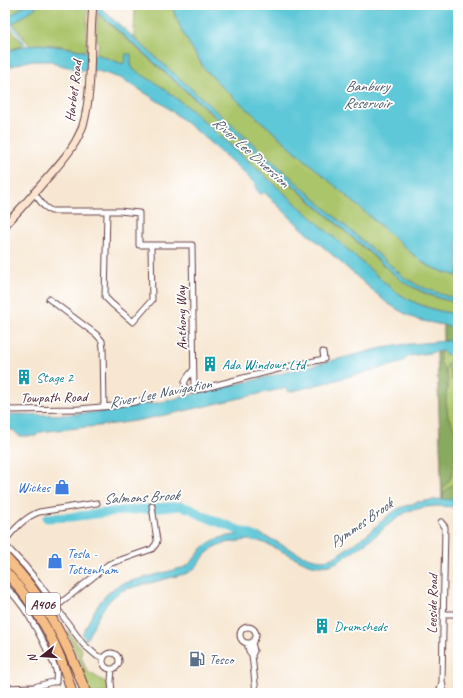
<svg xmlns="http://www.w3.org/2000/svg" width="463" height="698" viewBox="0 0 463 698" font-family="Caveat,sans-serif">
<rect width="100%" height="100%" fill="#fff"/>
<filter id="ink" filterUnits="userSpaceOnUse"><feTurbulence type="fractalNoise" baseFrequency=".025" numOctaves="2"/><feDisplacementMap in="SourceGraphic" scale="8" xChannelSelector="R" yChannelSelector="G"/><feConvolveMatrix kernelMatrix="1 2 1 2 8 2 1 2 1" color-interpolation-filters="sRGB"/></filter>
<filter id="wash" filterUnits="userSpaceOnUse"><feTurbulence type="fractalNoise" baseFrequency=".012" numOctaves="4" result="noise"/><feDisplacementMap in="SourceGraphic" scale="16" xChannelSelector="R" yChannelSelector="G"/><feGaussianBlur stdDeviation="0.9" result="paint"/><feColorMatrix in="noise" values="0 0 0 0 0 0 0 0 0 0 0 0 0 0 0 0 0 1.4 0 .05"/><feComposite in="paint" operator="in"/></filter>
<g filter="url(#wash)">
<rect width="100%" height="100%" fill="#f7e7d2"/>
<path fill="#abc56b" stroke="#7a724b" d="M5,5H25L5,20Z
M39,5H88L86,52C70,47 47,42 30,45L25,40L13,23Z
M135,5H172L175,15L184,35L204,68L220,85L415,256L429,266L444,272L458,276V298L445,296L435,292L419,286L405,278L342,223L134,38Z
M97,13L384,266C390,271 396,276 402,280C418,292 438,300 458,302V314C437,312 416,305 398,293C393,290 388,285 383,281L191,110L162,87L134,70L132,68L131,61H125L123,64H121L96,54L99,43L96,41Z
M9,26L23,44V45L5,52V29Z
M442,351L444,353L458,352V500L442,499L437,352Z
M68,631L82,650L81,655L85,667L88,672L107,683L108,693H89L81,664L67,632Z"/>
<path fill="#88aa5f" stroke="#696445" d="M443,325L458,328V340L443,341Z
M440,351V362L445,369L448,379L446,400L448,416L455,430L457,443L453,471L451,478L443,488L442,499L437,352Z
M450,362L451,364H454L455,362L458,363V381L452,380L449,370L446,365Z
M453,485H458V500L443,499C444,491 445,489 453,485Z"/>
<path fill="#5ec8d8" stroke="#547482" d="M25,5H39L5,29V20Z
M89,5H97L342,223L405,278L419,286L435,292L446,296L458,298V302C438,300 420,291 402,281Z
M172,5H458V276L444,272L429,266L415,256L220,85L204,68L184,35L175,15Z
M37,44L71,48L102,56L123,64L125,61L126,54H131C131,60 130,66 134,70L162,87L191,110L383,281C388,285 393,290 398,293C416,305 437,312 458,314V328L418,320L402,312L387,303L296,223L264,192L261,195L256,189V185L238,167L199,133L164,105L123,79L98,71L81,70L60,65L51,61H28L5,68V52L21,47Z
M458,340V352L451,353L447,355L442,351L409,356L401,363L289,392L286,388C237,398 189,411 140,420C107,426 73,428 40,432L36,436H19L13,430L5,429V414L63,415L86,413L107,411L151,403L153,404L263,378L378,349L400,345Z
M442,499L458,500V507L436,506L426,507L408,511L393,521L370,540L341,560L330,565L318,566L308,564L267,544L256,540H248L225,543L216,546L206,554L196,567L188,573L123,590C104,600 96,621 86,640L82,634C93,614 100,595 121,584L185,567C191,563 194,559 198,554C202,547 209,542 217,539C224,536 248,533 256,533C262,534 268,538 273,540C291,549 313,565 333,558L366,535L389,515L400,508L417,502Z"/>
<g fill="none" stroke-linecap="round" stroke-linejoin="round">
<path stroke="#5ec8d8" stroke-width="1.5" d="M11,23L26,46"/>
<path stroke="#5ec8d8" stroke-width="9" d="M47,518L71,517L120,511L181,506L191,509L201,515L256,537"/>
</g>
</g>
<g filter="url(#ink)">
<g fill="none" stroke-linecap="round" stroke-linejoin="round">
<defs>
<path id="street" d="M34,193L44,206L51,211H119L139,213V245H192L194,391
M107,212L105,297L112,304L133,322L152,300L151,245
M49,299L97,335L102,341L103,348L104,407
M193,370C188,377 180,383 188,391L201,389L282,368L324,359L323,352
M5,410L79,409L113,406L150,399
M441,522L445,527L442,681L444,693
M5,541C14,529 25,517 39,512L97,503
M5,545L25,566L38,582L83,644L97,656L104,658
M5,586C24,604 36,627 47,650C50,656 54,663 56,670C57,674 56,678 56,682H52L34,687L5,688
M56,607L109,564L152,549L156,544L157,541L152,506
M444,614H458
M240 635a8 8 0 1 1 16 0a8 8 0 1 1-16 0Z
M252,642L254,651L252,655L256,693
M247,643L249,651L252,655
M103 661a8 8 0 1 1 16 0a8 8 0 1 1-16 0Z
M112,669L111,681L112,693
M439,693L442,682"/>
<path id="secondary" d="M5,225C18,212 30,198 42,184C59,164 79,145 85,118C93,81 89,42 93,5"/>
<path id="highway" d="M5,557C44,597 67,641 86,693
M5,571C37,606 60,647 72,693"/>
</defs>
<use href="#street" stroke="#643d44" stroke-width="7"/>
<use href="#secondary" stroke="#643d44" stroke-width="9"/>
<use href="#highway" stroke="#643d44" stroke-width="11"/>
<use href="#street" stroke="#fff" stroke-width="5"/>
<use href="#secondary" stroke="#fbe5cf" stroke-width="7"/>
<use href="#highway" stroke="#f6be87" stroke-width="9"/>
</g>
</g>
<defs>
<symbol id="building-bare" viewBox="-9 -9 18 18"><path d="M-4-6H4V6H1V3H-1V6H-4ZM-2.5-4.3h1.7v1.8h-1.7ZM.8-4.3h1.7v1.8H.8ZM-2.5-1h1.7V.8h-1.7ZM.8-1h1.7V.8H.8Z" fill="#0f9aa8" stroke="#fff" stroke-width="2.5" paint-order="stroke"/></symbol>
<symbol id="shop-bare" viewBox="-9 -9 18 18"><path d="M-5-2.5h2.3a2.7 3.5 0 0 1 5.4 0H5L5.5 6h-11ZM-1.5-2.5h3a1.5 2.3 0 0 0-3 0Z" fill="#3f7fe0" stroke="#fff" stroke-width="2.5" paint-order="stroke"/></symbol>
<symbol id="fuel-bare" viewBox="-9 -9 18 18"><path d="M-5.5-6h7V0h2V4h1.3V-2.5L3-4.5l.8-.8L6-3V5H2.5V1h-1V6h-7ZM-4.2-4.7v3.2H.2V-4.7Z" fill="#5c6f8a" stroke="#fff" stroke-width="2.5" paint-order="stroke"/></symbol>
</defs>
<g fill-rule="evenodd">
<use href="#building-bare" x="199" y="353" width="22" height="22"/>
<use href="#building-bare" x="13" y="366" width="22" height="22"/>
<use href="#shop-bare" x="51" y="476" width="22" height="22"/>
<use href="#shop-bare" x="44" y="550" width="22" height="22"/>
<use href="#building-bare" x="311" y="615" width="22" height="22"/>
<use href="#fuel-bare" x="186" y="648" width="22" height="22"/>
</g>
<g text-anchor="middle" stroke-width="3.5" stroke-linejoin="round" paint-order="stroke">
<rect fill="#fff" stroke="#80626b" stroke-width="1" x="26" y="593" width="34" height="22" rx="3"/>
<g font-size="13" font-weight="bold" fill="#4a1f2b">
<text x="43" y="609">A406</text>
</g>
<g font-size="14" fill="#4a1f2b" stroke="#fff">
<text transform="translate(73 91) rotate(-83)" y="5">Harbet Road</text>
<text transform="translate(181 318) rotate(-91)" y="5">Anthony Way</text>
<text transform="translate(54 397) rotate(-1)" y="5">Towpath Road</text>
<text transform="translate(432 604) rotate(-89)" y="5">Leeside Road</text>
</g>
<g font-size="14" fill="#0d838f" stroke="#fff" text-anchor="start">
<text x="222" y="369">Ada Windows Ltd</text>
<text x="36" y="382">Stage 2</text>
<text x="334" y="631">Drumsheds</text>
</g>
<g font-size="14" fill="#366cbe" stroke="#fff" text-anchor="end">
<text x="50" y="492">Wickes</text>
<text x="67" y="558" text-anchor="start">Tesla -<tspan x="67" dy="16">Tottenham</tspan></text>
</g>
<g font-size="14" fill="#4e5e75" stroke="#fff" text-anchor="start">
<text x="209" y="664">Tesco</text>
</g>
<g font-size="15" font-style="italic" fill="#515a68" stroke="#fff">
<text x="367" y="91">Banbury<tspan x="367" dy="17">Reservoir</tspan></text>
<text transform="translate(251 152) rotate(42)" y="5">River Lee Diversion</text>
<text transform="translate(160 393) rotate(-11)" y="5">River Lee Navigation</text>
<text transform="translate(141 497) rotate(-3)" y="5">Salmons Brook</text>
<text transform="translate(361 523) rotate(-35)" y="5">Pymmes Brook</text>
</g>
</g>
<rect width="463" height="698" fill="none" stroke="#fff" stroke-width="20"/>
<g transform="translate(42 656) rotate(253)" stroke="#ffffff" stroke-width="3" paint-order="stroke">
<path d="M0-3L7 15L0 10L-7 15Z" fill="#4a1f2b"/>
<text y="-6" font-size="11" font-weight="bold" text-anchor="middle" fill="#4a1f2b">N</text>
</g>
</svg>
